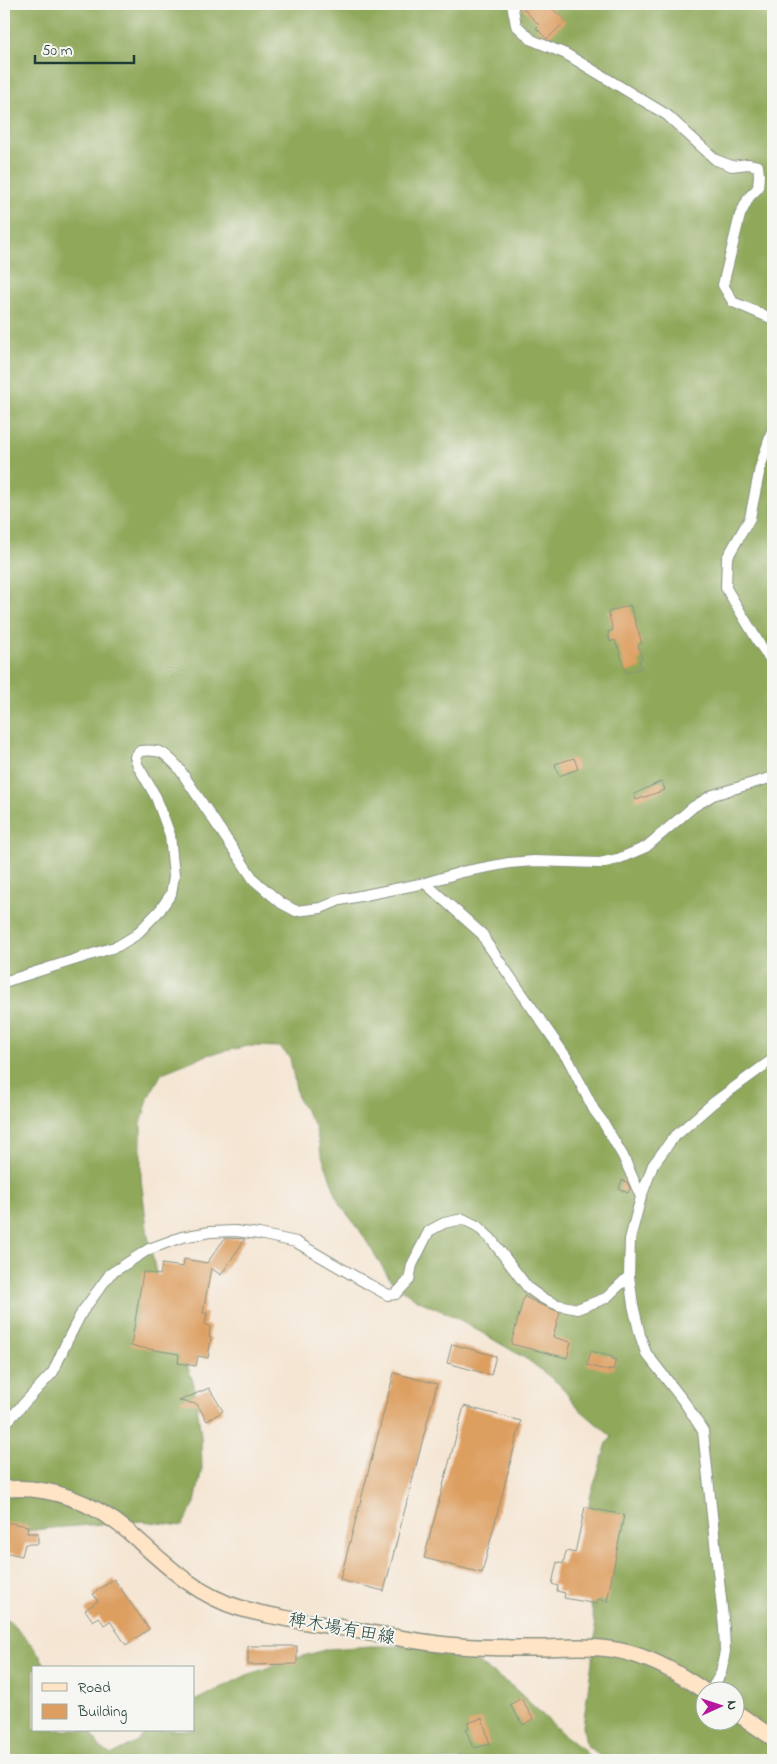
<svg xmlns="http://www.w3.org/2000/svg" width="777" height="1764" viewBox="0 0 777 1764" font-family="'Indie Flower','Klee One',sans-serif">
<rect width="100%" height="100%" fill="#f6f6f2"/>
<filter id="ink" filterUnits="userSpaceOnUse"><feTurbulence type="fractalNoise" baseFrequency=".02" numOctaves="2"/><feDisplacementMap in="SourceGraphic" scale="10" xChannelSelector="R" yChannelSelector="G"/><feConvolveMatrix kernelMatrix="1 2 1 2 8 2 1 2 1" color-interpolation-filters="sRGB"/></filter>
<filter id="wash" filterUnits="userSpaceOnUse"><feTurbulence type="fractalNoise" baseFrequency=".0096" numOctaves="4" result="noise"/><feDisplacementMap in="SourceGraphic" scale="20" xChannelSelector="R" yChannelSelector="G"/><feGaussianBlur stdDeviation="1.12" result="paint"/><feColorMatrix in="noise" values="0 0 0 0 0 0 0 0 0 0 0 0 0 0 0 0 0 1.4 0 .05"/><feComposite in="paint" operator="in"/></filter>
<g filter="url(#wash)">
<rect width="100%" height="100%" fill="#f5e6d4"/>
<path fill="#8fa85a" stroke="#577247" fill-rule="evenodd" d="M4,4H773V1760H605L586,1745L583,1726L596,1633L582,1555L590,1497L607,1443L612,1437L578,1408L559,1384L528,1360L455,1317L417,1300L391,1281L359,1229L340,1205L321,1153L315,1126L298,1099L290,1058L280,1047L248,1046L207,1055L162,1073L149,1096L141,1124V1179L148,1236L160,1291L194,1384L201,1436L202,1468L195,1503L182,1526L143,1521L51,1528L4,1534ZM704,1692H734V1722H704Z
M4,1616L35,1648L47,1668H34V1730H90L100,1747L111,1755L136,1742L148,1730H194V1701L247,1675L289,1660L328,1649L370,1646H410L452,1649L478,1663L513,1687L563,1734L583,1749L592,1760H4Z"/>
<g id="blocks">
<path fill="#dd9f61" d="M519,4H547L566,21L547,39L536,28L539,25Z
M630,605L642,643L638,645L642,659L639,660L641,668L626,673L618,647H617L615,640L610,642L608,632L613,630L608,612Z
M574,758L578,769L559,776L555,764Z
M662,781L665,790L636,800L634,794Z
M622,1180L627,1182L630,1189L628,1193L619,1189Z
M225,1238L245,1239L221,1275L211,1268L203,1313H207L205,1325L210,1326L209,1337L211,1338L208,1358L198,1356L196,1366L178,1363L179,1354L131,1346L143,1272L160,1275L162,1264L183,1267L184,1259L207,1263Z
M524,1296L539,1304L560,1312L553,1337L571,1342L567,1358L511,1344Z
M452,1344L496,1356L491,1375L447,1363Z
M591,1351L613,1357L612,1359H616L613,1370L610,1369L609,1371L587,1365Z
M394,1373L437,1384L384,1591L340,1580Z
M209,1388L223,1411L207,1421L197,1404L179,1401Z
M464,1406L521,1421L482,1573L424,1558Z
M585,1507L624,1515L607,1602L598,1599L597,1604L564,1598L565,1593L557,1591L558,1586L552,1584L557,1562L563,1564L566,1551L575,1553Z
M4,1522L28,1526L27,1533H38V1544H25L22,1556L4,1552Z
M114,1579L149,1629L126,1645L110,1621L104,1625L99,1617L93,1621L85,1610L98,1601L93,1594Z
M248,1646H297V1664L248,1665Z
M521,1698L533,1719L523,1725L510,1705Z
M482,1718L490,1744L475,1748L474,1746H472L466,1729L469,1728L468,1723Z"/>
</g>
</g>
<g filter="url(#ink)">
<use href="#blocks" fill-opacity="0" stroke="#8a9284" stroke-width="1"/>
<g fill="none" stroke-linecap="round" stroke-linejoin="round">
<defs>
<path id="street" d="M512,4L516,25L532,40L566,54L667,115L716,160L732,166L748,164L758,166L759,175L758,188L749,197L740,215L723,285L733,302L773,319
M773,428L760,468L750,518L727,558L726,588L759,643L773,663
M425,883L483,935L486,942L569,1061L594,1110L603,1122L623,1156L641,1197
M4,982L118,946L136,935L160,910L171,894L174,876L170,835L156,797L138,766L135,757L140,751C161,749 164,752 178,767L254,880L281,903L296,911L321,908L340,900L425,883L462,872L509,863L534,861L600,863L618,859L646,847L693,807L713,795L773,777
M4,1425L53,1372L67,1341L82,1312L110,1274L149,1249L182,1237L210,1232L235,1231L259,1234L296,1242L368,1284L388,1295L396,1294L409,1280L412,1265L429,1231L444,1223L463,1219L477,1226L491,1239L528,1288L542,1298L558,1305L577,1309L606,1298L629,1276
M710,1692L721,1673L725,1651L724,1627L703,1431L685,1403L646,1353L640,1335L633,1305L629,1276L630,1239L641,1197L653,1165L673,1138L713,1103L773,1059"/>
<path id="secondary" d="M4,1489C50,1485 93,1502 129,1532C163,1562 195,1595 240,1608C274,1618 309,1622 344,1628C382,1635 421,1643 459,1646C487,1648 515,1648 542,1648C571,1647 601,1645 629,1653C658,1661 681,1675 706,1692
M734,1711L773,1738"/>
</defs>
<use href="#street" stroke="#8a9284" stroke-width="12"/>
<use href="#secondary" stroke="#8a9284" stroke-width="18"/>
<use href="#street" stroke="#fff" stroke-width="10"/>
<use href="#secondary" stroke="#ffe4c6" stroke-width="15"/>
</g>
</g>
<g text-anchor="middle" stroke-width="4" stroke-linejoin="round" paint-order="stroke">
<g font-size="18" fill="#1f3d34" stroke="#f6f6f2">
<text transform="translate(342 1628) rotate(10)" y="6">稗木場有田線</text>
</g>
</g>
<rect width="777" height="1764" fill="none" stroke="#f6f6f2" stroke-width="20"/>
<rect x="32" y="1666" width="162" height="65" fill="#f6f6f2" stroke="#a0aca6"/>
<rect x="42" y="1683" width="25" height="8" fill="#ffe4c6" stroke="#a0aca6"/>
<text x="78" y="1692" font-size="15" fill="#1f3d34">Road</text>
<rect x="42" y="1704" width="25" height="15" fill="#dd9f61" stroke="#a0aca6"/>
<text x="78" y="1716" font-size="15" fill="#1f3d34">Building</text>
<g transform="translate(720 1706) rotate(87)"><circle r="24" fill="#f6f6f2" stroke="#a0aca6"/>
<path d="M0-4L9 19L0 12L-9 19Z" fill="#b5179e"/>
<text y="-8" font-size="14" font-weight="bold" text-anchor="middle" fill="#1f3d34">N</text>
</g>
<path d="M35 55v8h99v-8" fill="none" stroke="#1f3d34" stroke-width="2.5"/>
<text x="42" y="55" font-size="15" fill="#1f3d34" stroke="#f6f6f2" stroke-width="4" paint-order="stroke">50 m</text>
</svg>
